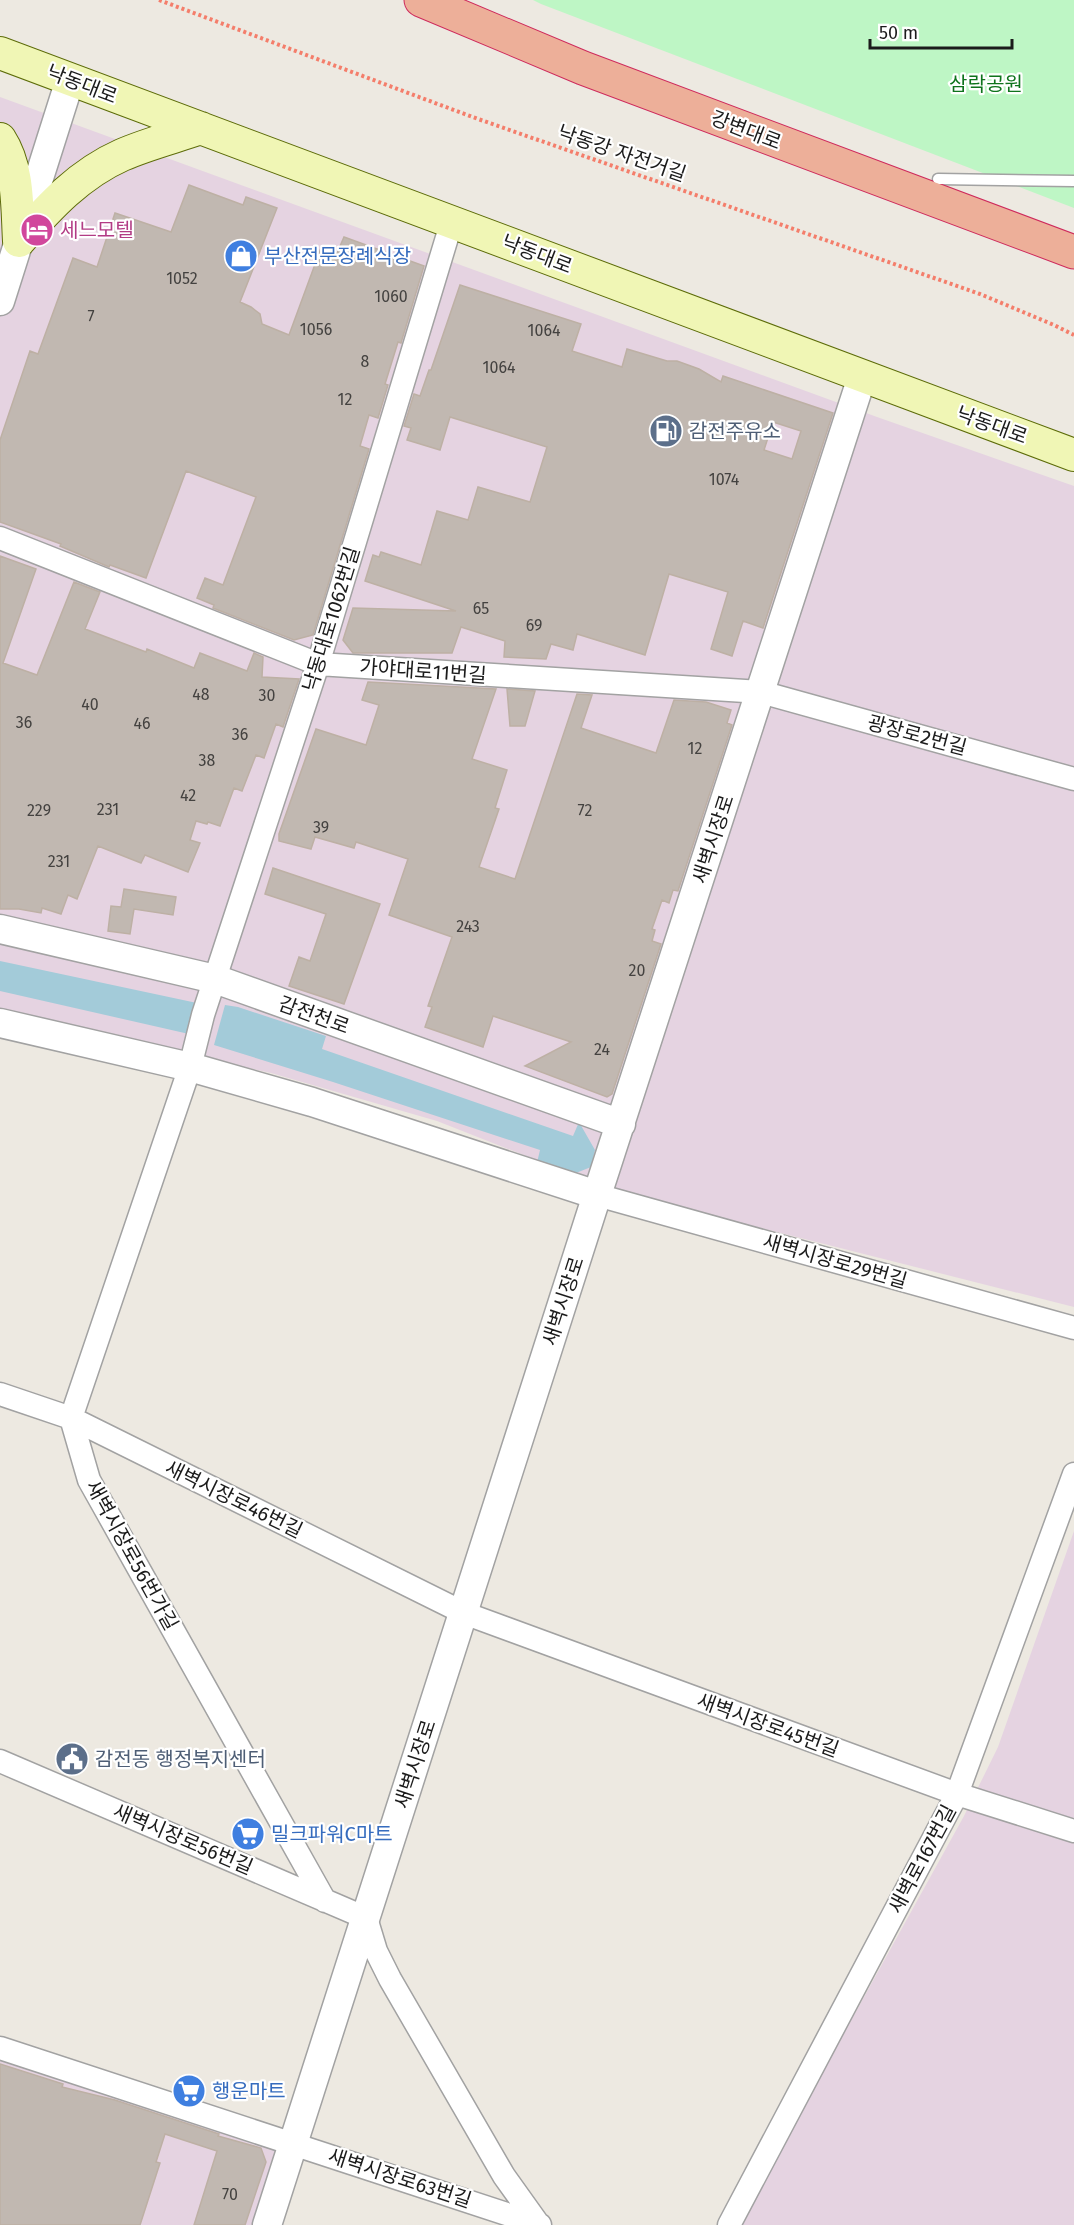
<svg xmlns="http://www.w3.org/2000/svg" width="1074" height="2225" viewBox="0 0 1074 2225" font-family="'Fira Sans','Noto Sans KR',sans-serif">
<rect width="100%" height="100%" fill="#ede9e1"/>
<path fill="#e5d3e1" d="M0,97L877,417L1074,486V1307L618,1192L437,1121L271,1073L0,1013Z
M1074,1531V2225H738L964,1816L998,1747Z
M0,2056L278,2147L252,2225H0Z"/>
<path fill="#bef6c5" d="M533,0H1074V208L541,4Z"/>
<path fill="#a3cbd9" d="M0,961L197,1003L189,1034L0,991Z
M225,1005L238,1007L326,1036L322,1049L573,1136L579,1122L595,1150L591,1167L566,1177L536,1167L540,1150L333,1082L214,1045Z"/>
<path fill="#c1b8b1" stroke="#bdb0a4" stroke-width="1.5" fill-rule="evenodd" d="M189,185L243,205L246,197L277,208L240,302L251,307L260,314L262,324L289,335L321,248L337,253L344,237L424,266L401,343L398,342L385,384L388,385L378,418L369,415L360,446L369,449L313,635L294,640L213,608L214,605L197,598L205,578L223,585L256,497L186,471L146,578L110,565L109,567L60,546L61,544L0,522V440L30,351L38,354L73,258L97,267L115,213L171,232Z
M460,285L581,324L572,351L622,367L627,349L667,361H677L699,369L721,382L723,376L833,413L763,628L743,621L732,656L711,649L728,592L669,574L645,655L577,634L573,650L551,644L546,659L504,657L505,641L461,627L452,653H353L343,640L353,608L456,611L365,581L373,555L379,557L381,552L421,565L437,511L468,520L478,487L530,502L547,447L450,417L440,450L407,440L411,428L404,426L414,394L420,396L429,370H431ZM773,422L801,431L792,459L764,450Z
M0,556L36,569L3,663L37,675L74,582L100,592L85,629L146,652L147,649L194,668L200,653L247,671L254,653L263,657L262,677L299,679L283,727L276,724L264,758L256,755L242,791L234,788L220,826L208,822L207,824L196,821L190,840L200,843L188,872L145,855L141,863L98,846L77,899L68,895L61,914L42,908L41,913L19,909H0Z
M368,682L496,689L472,759L507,770L495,808L499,809L479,867L515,879L577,694L592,695L581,728L656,753L674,700L706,702L731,710L727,723L732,725L678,891L673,890L669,903L662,900L652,929L655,930L652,941L661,944L612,1094L607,1097L525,1066L571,1042L493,1016L483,1047L425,1027L432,1007L428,1006L452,937L389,915L408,859L356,842L354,848L315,837L311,849L279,841V834L316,729L366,745L379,705L362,700Z
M507,689L535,691L525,726H510Z
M273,868L380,904L344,1004L289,986L299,957L310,961L326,914L265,894Z
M124,889L176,897L173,915L134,909L130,934L108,931L111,906L121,907Z
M0,2064L63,2084L62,2087L115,2100L219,2134L218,2136L261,2148L266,2162L245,2225H194L217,2151L165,2134L156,2162L160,2163L140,2225H0Z"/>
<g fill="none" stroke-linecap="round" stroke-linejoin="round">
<defs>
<path id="service" d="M938,179L1074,181"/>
<path id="minor" d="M0,538L318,664L761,692L1074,779
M597,1195L1074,1328
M0,1394L71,1418L464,1613L957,1794L1074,1831
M0,1761L366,1918L376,1951L390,1979L504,2176L539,2225
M325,1901L89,1480L71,1418L190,1067L203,1015L318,664L452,221
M0,2048L540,2225
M729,2225L957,1794L1074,1474"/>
<path id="tertiary" d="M0,301L70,80
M0,929L215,979L621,1124
M0,1023L190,1067L312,1102L597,1195
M267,2225L597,1195L862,377"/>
<path id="secondary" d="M0,53L1074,455
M0,139C19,168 17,207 19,241
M19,241C49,207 79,174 122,155C147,144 175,137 201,128"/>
<path id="trunk" d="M421,0L583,68L1074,252"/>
</defs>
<use href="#service" stroke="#a2a2a2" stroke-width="13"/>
<use href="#minor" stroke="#a2a2a2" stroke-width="25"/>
<use href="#tertiary" stroke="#a2a2a2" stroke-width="31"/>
<use href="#secondary" stroke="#5d6c09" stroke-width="34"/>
<use href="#trunk" stroke="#ce2a5c" stroke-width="35"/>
<path stroke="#f47e6b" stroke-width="4" stroke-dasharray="3 3" stroke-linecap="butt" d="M159,0L478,119L980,294L1054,325L1074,335"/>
<use href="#service" stroke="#fff" stroke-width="10"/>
<use href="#minor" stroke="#fff" stroke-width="22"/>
<use href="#tertiary" stroke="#fff" stroke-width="28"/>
<use href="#secondary" stroke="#f0f6b5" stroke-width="32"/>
<use href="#trunk" stroke="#edaf99" stroke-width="33"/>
</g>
<defs>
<symbol id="hotel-disc" viewBox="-11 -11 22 22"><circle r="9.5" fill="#d1479c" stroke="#fff"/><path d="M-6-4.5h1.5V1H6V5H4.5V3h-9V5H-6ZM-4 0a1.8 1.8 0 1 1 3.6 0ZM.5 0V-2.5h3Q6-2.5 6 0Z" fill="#fff"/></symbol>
<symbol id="shop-disc" viewBox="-11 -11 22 22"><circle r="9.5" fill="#3f7fe0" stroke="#fff"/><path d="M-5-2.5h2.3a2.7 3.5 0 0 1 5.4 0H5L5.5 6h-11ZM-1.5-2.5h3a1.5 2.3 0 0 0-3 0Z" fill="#fff"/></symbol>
<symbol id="fuel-disc" viewBox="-11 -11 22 22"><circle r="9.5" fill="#5c6f8a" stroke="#fff"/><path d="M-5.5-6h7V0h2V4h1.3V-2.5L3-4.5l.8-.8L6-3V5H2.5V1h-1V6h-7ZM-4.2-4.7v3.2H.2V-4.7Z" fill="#fff"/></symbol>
<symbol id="civic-disc" viewBox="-11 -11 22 22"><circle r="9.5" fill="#5c6f8a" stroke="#fff"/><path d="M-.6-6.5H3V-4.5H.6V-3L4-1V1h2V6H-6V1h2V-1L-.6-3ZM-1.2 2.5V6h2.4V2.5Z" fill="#fff"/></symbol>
<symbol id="supermarket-disc" viewBox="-11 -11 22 22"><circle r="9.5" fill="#3f7fe0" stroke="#fff"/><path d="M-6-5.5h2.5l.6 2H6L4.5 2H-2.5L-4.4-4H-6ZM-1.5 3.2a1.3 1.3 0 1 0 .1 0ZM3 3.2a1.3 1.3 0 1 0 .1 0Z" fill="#fff"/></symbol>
</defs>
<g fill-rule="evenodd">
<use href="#hotel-disc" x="18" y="211" width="38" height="38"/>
<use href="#shop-disc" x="222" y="237" width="38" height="38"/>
<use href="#fuel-disc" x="647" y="412" width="38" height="38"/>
<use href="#civic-disc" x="53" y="1740" width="38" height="38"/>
<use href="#supermarket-disc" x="229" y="1815" width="38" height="38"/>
<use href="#supermarket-disc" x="170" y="2072" width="38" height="38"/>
</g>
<g text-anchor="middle" stroke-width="4.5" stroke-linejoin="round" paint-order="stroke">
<g font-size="16" fill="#444240">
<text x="182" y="284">1052</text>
<text x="391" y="302">1060</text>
<text x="91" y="322">7</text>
<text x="316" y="335">1056</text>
<text x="544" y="336">1064</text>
<text x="365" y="367">8</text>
<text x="499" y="373">1064</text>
<text x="345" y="405">12</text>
<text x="724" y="485">1074</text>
<text x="481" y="614">65</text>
<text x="534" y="631">69</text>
<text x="201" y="700">48</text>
<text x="267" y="701">30</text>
<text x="90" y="710">40</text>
<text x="24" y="728">36</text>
<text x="142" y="729">46</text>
<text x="240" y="740">36</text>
<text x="695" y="754">12</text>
<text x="207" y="766">38</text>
<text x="188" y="801">42</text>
<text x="108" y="815">231</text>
<text x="39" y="816">229</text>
<text x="585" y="816">72</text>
<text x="321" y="833">39</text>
<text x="59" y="867">231</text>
<text x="468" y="932">243</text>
<text x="637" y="976">20</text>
<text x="602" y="1055">24</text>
<text x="230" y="2200">70</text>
</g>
<g font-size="20" fill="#1b1b1b" stroke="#fff">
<text transform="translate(82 84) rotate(21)" y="7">낙동대로</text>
<text transform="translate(746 130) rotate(21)" y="7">강변대로</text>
<text transform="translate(622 153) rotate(19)" y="7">낙동강 자전거길</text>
<text transform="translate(537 254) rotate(21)" y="7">낙동대로</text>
<text transform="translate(992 425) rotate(20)" y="7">낙동대로</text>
<text transform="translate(331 619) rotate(-73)" y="7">낙동대로1062번길</text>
<text transform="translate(423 671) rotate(4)" y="7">가야대로11번길</text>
<text transform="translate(917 735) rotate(15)" y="7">광장로2번길</text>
<text transform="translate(713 839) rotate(-72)" y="7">새벽시장로</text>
<text transform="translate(314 1015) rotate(20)" y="7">감전천로</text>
<text transform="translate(835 1261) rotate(16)" y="7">새벽시장로29번길</text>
<text transform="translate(563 1301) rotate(-72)" y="7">새벽시장로</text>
<text transform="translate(234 1499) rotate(26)" y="7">새벽시장로46번길</text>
<text transform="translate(132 1555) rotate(61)" y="7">새벽시장로56번가길</text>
<text transform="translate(768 1725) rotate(20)" y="7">새벽시장로45번길</text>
<text transform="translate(415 1764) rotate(-72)" y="7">새벽시장로</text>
<text transform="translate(183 1839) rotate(23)" y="7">새벽시장로56번길</text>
<text transform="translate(922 1859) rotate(-62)" y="7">새벽로167번길</text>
<text transform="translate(400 2178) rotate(18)" y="7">새벽시장로63번길</text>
</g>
<g font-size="20" fill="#0f731c" stroke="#fff">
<text x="986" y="91">삼락공원</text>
</g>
<g font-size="20" fill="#b23c85" stroke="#fff" text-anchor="start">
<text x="60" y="237">세느모텔</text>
</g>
<g font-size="20" fill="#366cbe" stroke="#fff" text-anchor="start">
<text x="264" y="263">부산전문장례식장</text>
<text x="271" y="1841">밀크파워C마트</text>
<text x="212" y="2098">행운마트</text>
</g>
<g font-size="20" fill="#4e5e75" stroke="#fff" text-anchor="start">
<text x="689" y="438">감전주유소</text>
<text x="95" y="1766">감전동 행정복지센터</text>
</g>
</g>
<path d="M870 39v9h142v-9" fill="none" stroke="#1b1b1b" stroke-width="3"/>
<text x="879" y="39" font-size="18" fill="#1b1b1b" stroke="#ffffff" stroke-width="4.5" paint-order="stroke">50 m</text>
</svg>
